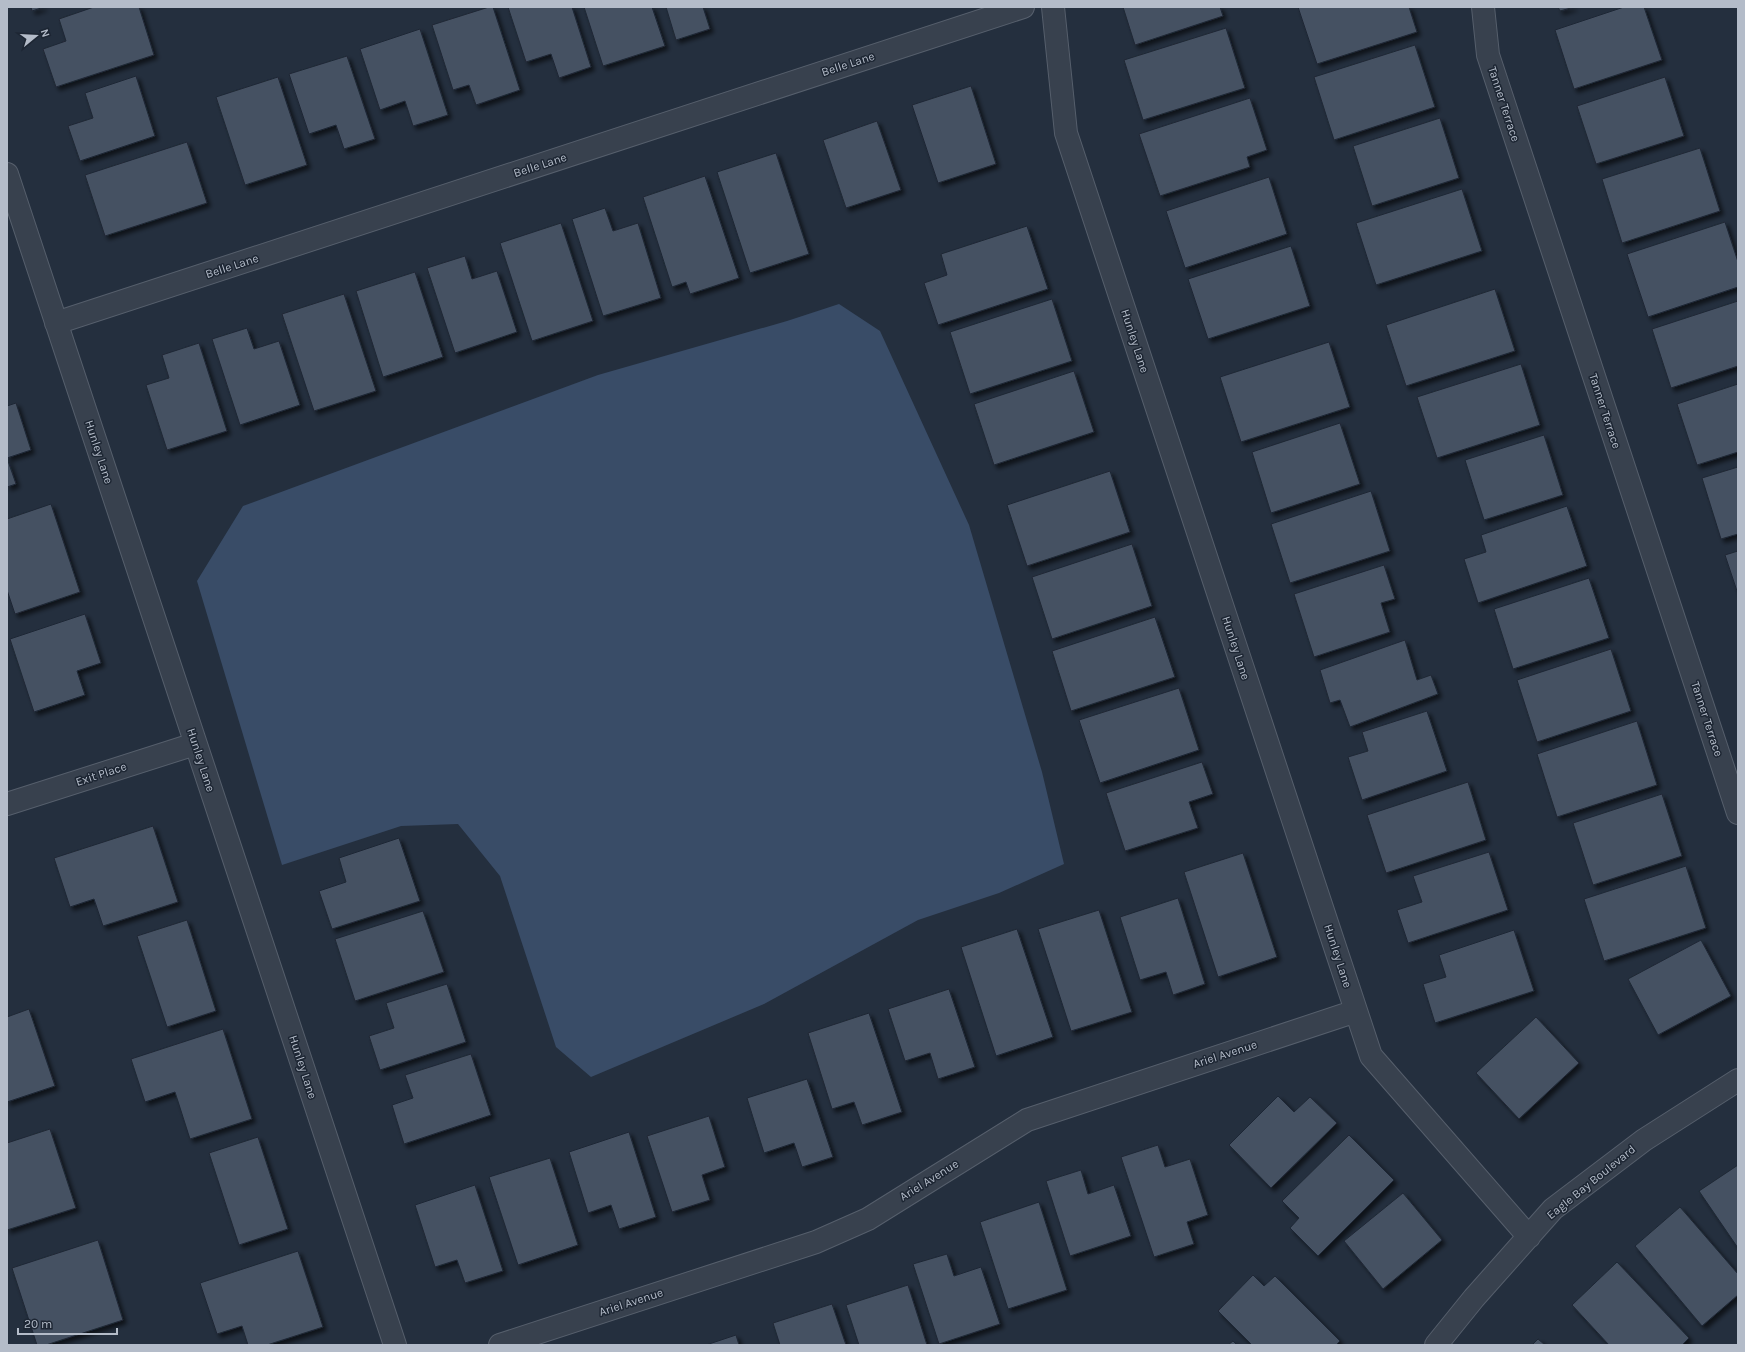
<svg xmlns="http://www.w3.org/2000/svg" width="1745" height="1352" viewBox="0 0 1745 1352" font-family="Karla,sans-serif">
<defs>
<filter id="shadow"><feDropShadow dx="3.5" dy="3.5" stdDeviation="2" flood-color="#0009"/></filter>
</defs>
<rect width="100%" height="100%" fill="#242f3e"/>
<path fill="#394c67" d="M839,304L880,331L969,525L1042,772L1064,864L999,893L918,920L764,1004L591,1077L556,1047L500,876L458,824L401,826L282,865L197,581L243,506L598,375L787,321Z"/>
<path fill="#455162" stroke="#1f2835" filter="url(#shadow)" d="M31,7H44L32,11Z
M94,7H139L154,55L56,87L43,49L66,41L59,19Z
M489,7H493L520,90L476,105L469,85L453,90L432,25Z
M508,7H572L591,67L559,78L551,54L526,62Z
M584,7H652L665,46L603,66Z
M666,7H703L710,29L676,40Z
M1123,7H1220L1223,16L1135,45Z
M1298,7H1409L1417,32L1317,64Z
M1558,7H1574L1560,11Z
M1624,7H1644L1662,60L1574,89L1555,30Z
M1226,28L1245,88L1143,120L1124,60Z
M420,29L448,115L413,126L405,101L380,110L360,49Z
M1415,45L1435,107L1334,140L1314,77Z
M347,56L375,139L344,149L336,125L309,134L289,74Z
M136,76L155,136L80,161L68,126L93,118L85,93Z
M278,77L307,165L245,185L216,97Z
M1665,77L1684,136L1596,164L1577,106Z
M971,86L996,164L938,183L912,105Z
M1250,98L1267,150L1247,157L1250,167L1160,196L1139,134Z
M1440,118L1459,178L1372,206L1353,146Z
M877,121L901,190L846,208L823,140Z
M187,142L207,203L105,236L85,175Z
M1700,148L1720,211L1622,243L1602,179Z
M776,153L809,254L750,273L717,172Z
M705,176L739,278L690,294L686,282L672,287L643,197Z
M1269,177L1287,234L1185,268L1166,211Z
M1462,189L1482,251L1376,285L1356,223Z
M605,208L613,231L638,223L661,298L603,316L572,219Z
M1725,222L1738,262V287L1648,317L1627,254Z
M561,223L593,321L532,341L500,243Z
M1027,226L1048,289L938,325L924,283L947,275L941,254Z
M1291,246L1310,306L1208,339L1188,279Z
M465,256L472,279L497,271L517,332L455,353L427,268Z
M415,272L443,357L383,377L356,291Z
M1495,289L1515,351L1406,386L1386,325Z
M344,294L376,391L314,411L282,314Z
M1052,299L1072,361L970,394L950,332Z
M1738,301V366L1671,388L1652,329Z
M247,328L254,349L279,341L300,405L240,425L212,339Z
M1329,342L1350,407L1241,442L1220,377Z
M199,343L227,431L167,450L146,385L169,378L162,355Z
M1521,364L1540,425L1437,458L1417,397Z
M1074,371L1094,432L994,465L974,404Z
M1738,384V452L1697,465L1677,404Z
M16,403L31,450L7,458L16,484L7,487V406Z
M1340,423L1360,484L1271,513L1252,452Z
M1544,435L1563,495L1484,520L1465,460Z
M1738,467V534L1721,539L1702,478Z
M1110,471L1130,532L1027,566L1007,505Z
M1371,491L1390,551L1290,583L1271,524Z
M51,504L80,592L15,614L7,590V519Z
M1567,506L1587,566L1478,603L1464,559L1486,552L1481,535Z
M1132,544L1152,606L1052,639L1032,577Z
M1738,551V594L1725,555Z
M1384,565L1395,599L1381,603L1390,632L1314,657L1294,594Z
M1589,578L1609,638L1513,669L1494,609Z
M85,614L101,663L77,671L85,695L34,712L10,639Z
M1155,617L1175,677L1071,711L1052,651Z
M1405,640L1417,680L1431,675L1438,694L1350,727L1340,700L1330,703L1320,670Z
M1611,649L1631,711L1537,742L1517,680Z
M1179,688L1199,750L1100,783L1079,720Z
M1427,711L1447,771L1362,800L1348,757L1368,751L1362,732Z
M1637,721L1657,785L1557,817L1537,754Z
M1202,762L1213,794L1189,802L1198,828L1125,851L1106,793Z
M1468,782L1486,840L1386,873L1367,815Z
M1662,794L1682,856L1593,885L1573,823Z
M153,826L178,902L103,926L94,899L70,907L54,858Z
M399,838L420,901L332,929L319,891L346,882L339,858Z
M1489,852L1508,910L1408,943L1397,910L1422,902L1413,876Z
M1243,853L1277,957L1218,977L1184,872Z
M1686,866L1706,928L1604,961L1584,899Z
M1178,898L1205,984L1173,995L1166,972L1140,980L1120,917Z
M1099,910L1132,1012L1071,1031L1038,929Z
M423,911L444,972L355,1001L335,939Z
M187,920L216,1011L167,1027L137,936Z
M1017,929L1053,1037L996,1056L961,947Z
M1514,930L1534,991L1435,1023L1423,984L1446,977L1439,955Z
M1701,940L1731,996L1658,1035L1628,979Z
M447,984L466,1042L380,1070L369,1036L394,1028L386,1003Z
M949,989L975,1067L938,1079L930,1053L905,1061L888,1009Z
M29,1009L55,1086L7,1102V1017Z
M869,1013L902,1112L862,1125L854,1102L832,1109L808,1033Z
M1536,1017L1579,1063L1519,1119L1476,1073Z
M223,1029L252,1119L190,1139L175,1092L145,1102L131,1059Z
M471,1054L491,1115L404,1144L392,1105L413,1098L405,1075Z
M807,1079L833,1157L802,1167L794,1143L764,1153L747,1098Z
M1278,1096L1294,1112L1310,1097L1337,1123L1271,1188L1229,1145Z
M709,1116L725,1167L702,1175L710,1200L672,1212L647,1136Z
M50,1129L76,1208L7,1230V1143Z
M629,1132L656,1217L619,1229L611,1205L588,1213L569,1152Z
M1349,1135L1394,1180L1318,1256L1290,1228L1299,1218L1282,1201Z
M258,1137L288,1229L239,1245L209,1153Z
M1158,1145L1165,1167L1190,1159L1208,1215L1187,1222L1194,1244L1154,1257L1121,1157Z
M550,1158L578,1245L518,1265L489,1177Z
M1738,1165V1248L1699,1191Z
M1081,1170L1088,1194L1114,1185L1131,1236L1070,1256L1046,1181Z
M475,1185L503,1271L465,1283L457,1260L435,1267L415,1205Z
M1403,1193L1442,1240L1383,1289L1344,1241Z
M1039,1202L1067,1290L1008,1309L980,1222Z
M1680,1207L1738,1274V1295L1702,1326L1635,1246Z
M98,1240L123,1320L46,1345H37L12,1268Z
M298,1251L323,1327L267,1345H248L242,1326L217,1334L200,1283Z
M947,1254L954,1276L981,1267L1000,1324L939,1344L913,1264Z
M1617,1262L1689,1338L1682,1345H1609L1572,1305Z
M1253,1275L1264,1286L1275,1276L1340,1341L1336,1345H1252L1218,1311Z
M908,1285L927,1345H859L846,1305Z
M832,1304L846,1345H780L773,1323Z
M736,1335L739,1345H706Z
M1538,1339L1545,1345H1532Z
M1233,1341L1237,1345H1228Z"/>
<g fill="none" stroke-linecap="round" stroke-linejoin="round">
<defs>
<path id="minor" d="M1053,7L1066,133L1371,1056L1529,1237
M1483,7L1488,55L1738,813
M7,174L395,1345
M56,323L1023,7
M7,804L195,744
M500,1345L816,1242L868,1219L1027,1120L1356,1011
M1436,1345L1474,1298L1553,1209L1644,1140L1738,1080"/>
</defs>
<use href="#minor" stroke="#565f6c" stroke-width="24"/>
<use href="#minor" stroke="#38414e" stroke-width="22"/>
</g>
<g text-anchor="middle" stroke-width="3" stroke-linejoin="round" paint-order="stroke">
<g font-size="12" fill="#b4bcc9" stroke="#1d2633">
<text transform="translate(848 64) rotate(-18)" y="4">Belle Lane</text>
<text transform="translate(1504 104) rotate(72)" y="4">Tanner Terrace</text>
<text transform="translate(540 165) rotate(-18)" y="4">Belle Lane</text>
<text transform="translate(232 266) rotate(-18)" y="4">Belle Lane</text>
<text transform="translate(1135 341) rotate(72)" y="4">Hunley Lane</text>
<text transform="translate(1605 411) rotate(72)" y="4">Tanner Terrace</text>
<text transform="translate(99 452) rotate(72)" y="4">Hunley Lane</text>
<text transform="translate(1236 648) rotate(72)" y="4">Hunley Lane</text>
<text transform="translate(1707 719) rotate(72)" y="4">Tanner Terrace</text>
<text transform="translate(201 760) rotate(72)" y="4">Hunley Lane</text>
<text transform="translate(101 774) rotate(-18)" y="4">Exit Place</text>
<text transform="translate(1338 956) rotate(72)" y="4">Hunley Lane</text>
<text transform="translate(1225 1054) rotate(-18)" y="4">Ariel Avenue</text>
<text transform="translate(303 1067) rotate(72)" y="4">Hunley Lane</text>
<text transform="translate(929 1180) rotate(-32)" y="4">Ariel Avenue</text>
<text transform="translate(1591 1182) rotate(-39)" y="4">Eagle Bay Boulevard</text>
<text transform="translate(631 1302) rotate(-18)" y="4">Ariel Avenue</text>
</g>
</g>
<rect width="1745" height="1352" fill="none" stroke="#b4bcc9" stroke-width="16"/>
<g transform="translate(36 36) rotate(72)" stroke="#1d2633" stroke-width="3" paint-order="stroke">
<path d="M0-3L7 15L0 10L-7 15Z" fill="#b4bcc9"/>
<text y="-6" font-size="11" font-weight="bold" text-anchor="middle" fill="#b4bcc9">N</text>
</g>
<path d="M18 1328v6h99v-6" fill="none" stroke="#b4bcc9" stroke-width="2"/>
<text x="24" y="1328" font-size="12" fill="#b4bcc9" stroke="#1d2633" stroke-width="3" paint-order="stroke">20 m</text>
</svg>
